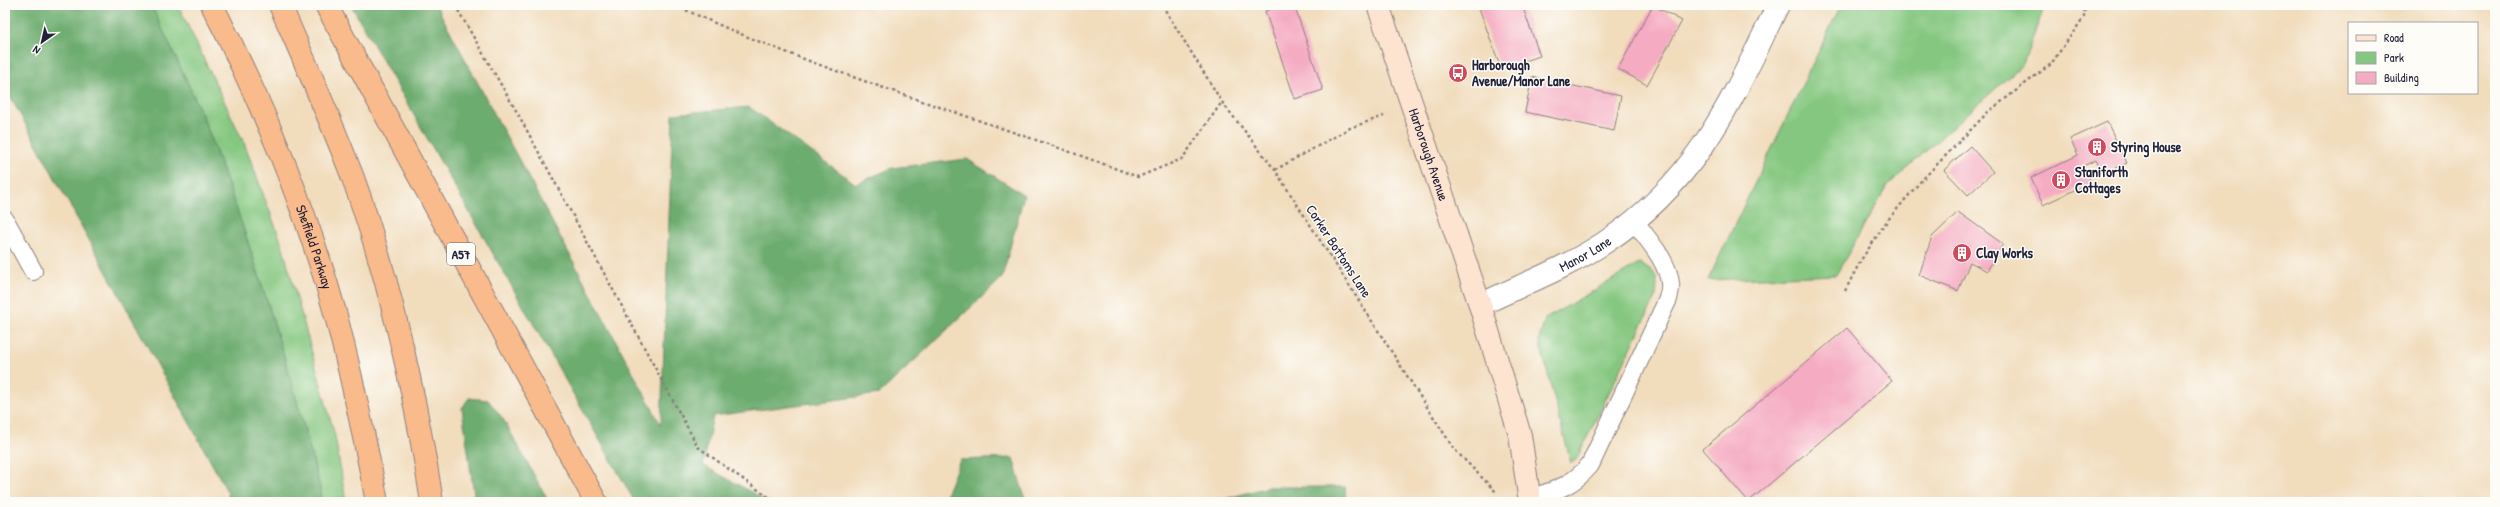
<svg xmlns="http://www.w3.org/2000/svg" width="2500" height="507" viewBox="0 0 2500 507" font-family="'Patrick Hand',sans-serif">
<rect width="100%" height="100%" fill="#fdfcf7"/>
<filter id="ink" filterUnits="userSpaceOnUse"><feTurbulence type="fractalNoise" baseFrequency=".025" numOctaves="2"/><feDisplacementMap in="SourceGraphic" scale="8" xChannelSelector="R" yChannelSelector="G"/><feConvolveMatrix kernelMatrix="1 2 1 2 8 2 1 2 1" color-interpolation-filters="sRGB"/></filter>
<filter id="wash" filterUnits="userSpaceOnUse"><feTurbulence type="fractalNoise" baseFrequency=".012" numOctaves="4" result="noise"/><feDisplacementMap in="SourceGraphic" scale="16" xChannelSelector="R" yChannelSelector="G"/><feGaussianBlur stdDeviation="0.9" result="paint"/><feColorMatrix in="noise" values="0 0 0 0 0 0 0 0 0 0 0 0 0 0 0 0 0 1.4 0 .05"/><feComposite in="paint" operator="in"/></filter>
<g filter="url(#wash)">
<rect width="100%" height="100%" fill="#f1dcbc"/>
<path fill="#85c780" stroke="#54745e" d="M151,5H178L244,143L282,244L335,436L346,502H321L320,488C290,369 254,253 211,138C194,93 171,49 151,5Z
M1841,5H2045L2023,64L1887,186L1836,275L1708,280Z
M1639,264C1658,273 1658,277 1656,297L1576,460L1571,463L1539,340L1545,319Z"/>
<path fill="#6cac6e" stroke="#476754" d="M5,5H151C171,49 194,93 211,138C254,253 290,369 320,488L321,502H228V493L5,87Z
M351,5H436L661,425L673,114L749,107L856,184L892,168L967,159L1024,195L1002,278L879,394L713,416L703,465L769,502H635Z
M469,398L488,400L503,419L549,502H475L462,408Z
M1013,458L1026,502H943L960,460Z
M1268,487H1345L1346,502H1214Z"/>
<g id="blocks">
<path fill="#f5acc2" d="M1284,5H1294L1323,90L1295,99L1265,11Z
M1478,5H1522L1540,56L1501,69Z
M1653,5L1682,21L1647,85L1618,69Z
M1532,77L1621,96L1614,131L1525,112Z
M2107,122L2127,163L2103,174L2096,160L2083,166L2091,182L2043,205L2031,178L2078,155L2070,139Z
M1970,146L1993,172L1968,195L1944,170Z
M1958,212L2003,244L1987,271L1970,262L1958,291L1919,275L1932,237Z
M1847,328L1892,381L1748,502L1703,449Z"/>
</g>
</g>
<g filter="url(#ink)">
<use href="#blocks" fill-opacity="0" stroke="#8a7f7c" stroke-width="1"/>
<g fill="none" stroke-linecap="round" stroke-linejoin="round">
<defs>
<path id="lane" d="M5,220L33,271
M1529,499C1556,490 1571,487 1590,465L1668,299C1669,294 1671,288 1670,283C1668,261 1647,239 1635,222"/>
<g id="street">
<path id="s1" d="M1480,305C1521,285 1566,268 1604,243C1698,181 1731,102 1778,5"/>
</g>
<g id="secondary">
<path id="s2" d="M1378,5L1480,305L1520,435L1530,502"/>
</g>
<g id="highway">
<path id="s3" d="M212,5C262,103 307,211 336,316C352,377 365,440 377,502"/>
<path d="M280,5C305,62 331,120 353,178C391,283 415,393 432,502"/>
<path d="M326,5L596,502"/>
</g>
</defs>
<use href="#lane" stroke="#8a7f7c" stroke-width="20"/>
<use href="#street" stroke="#8a7f7c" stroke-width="24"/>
<use href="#secondary" stroke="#8a7f7c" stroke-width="24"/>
<use href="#highway" stroke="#8a7f7c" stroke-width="24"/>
<path stroke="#8a7f7c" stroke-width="2.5" stroke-dasharray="3 3" stroke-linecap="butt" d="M455,5L518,114L698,447L775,502
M675,5C824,75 984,118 1138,177L1182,159L1222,102
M1162,5L1222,102L1275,170L1454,449L1497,493
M1275,170L1350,128L1384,116
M1845,291L1861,260L1887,221L1920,182L1988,112L2051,64L2084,17L2085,5"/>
<use href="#lane" stroke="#fff" stroke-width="18"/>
<use href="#street" stroke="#fff" stroke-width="22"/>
<use href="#secondary" stroke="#fde4d1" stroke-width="22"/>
<use href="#highway" stroke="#fabb8c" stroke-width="22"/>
</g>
</g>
<defs>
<symbol id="bus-disc" viewBox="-11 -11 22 22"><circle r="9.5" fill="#d1495b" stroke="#fdfcf7"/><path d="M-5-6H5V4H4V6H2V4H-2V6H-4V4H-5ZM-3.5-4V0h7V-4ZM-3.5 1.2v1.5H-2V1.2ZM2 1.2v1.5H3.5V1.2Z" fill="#fff"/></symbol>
<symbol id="building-disc" viewBox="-11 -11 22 22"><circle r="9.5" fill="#d1495b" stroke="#fdfcf7"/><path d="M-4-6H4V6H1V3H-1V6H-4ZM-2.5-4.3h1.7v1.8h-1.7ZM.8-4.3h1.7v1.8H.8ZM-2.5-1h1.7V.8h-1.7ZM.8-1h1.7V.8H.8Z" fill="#fff"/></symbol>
</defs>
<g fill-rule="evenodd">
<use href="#bus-disc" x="1447" y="62" width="22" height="22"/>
<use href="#building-disc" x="2086" y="136" width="22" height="22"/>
<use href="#building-disc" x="2050" y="169" width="22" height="22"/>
<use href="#building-disc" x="1951" y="242" width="22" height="22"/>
</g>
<g text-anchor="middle" stroke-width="3" stroke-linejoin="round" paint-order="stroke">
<rect fill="#fdfcf7" stroke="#646373" stroke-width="1" x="447" y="243" width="28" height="22" rx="3"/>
<g font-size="13" font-weight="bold" fill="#22223b">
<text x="461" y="259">A57</text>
</g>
<g font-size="14" font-weight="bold" fill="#22223b" stroke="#fdfcf7" text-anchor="start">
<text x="1472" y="70">Harborough<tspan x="1472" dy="16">Avenue/Manor Lane</tspan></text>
<text x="2111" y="152">Styring House</text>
<text x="2075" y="177">Staniforth<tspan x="2075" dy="16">Cottages</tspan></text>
<text x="1976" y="258">Clay Works</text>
</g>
<g font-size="14" fill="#22223b" stroke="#fdfcf7">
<text dy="5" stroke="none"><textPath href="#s2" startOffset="158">Harborough Avenue</textPath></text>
<text dy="5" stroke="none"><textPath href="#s3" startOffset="263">Sheffield Parkway</textPath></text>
<text transform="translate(1339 251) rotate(57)" y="5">Corker Bottoms Lane</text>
<text dy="5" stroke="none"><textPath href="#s1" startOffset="117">Manor Lane</textPath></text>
</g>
</g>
<rect width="2500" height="507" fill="none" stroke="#fdfcf7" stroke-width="20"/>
<rect x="2348" y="22" width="130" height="72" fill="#fdfcf7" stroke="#a5a5ac"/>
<rect x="2356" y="35" width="20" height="6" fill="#fde4d1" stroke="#a5a5ac"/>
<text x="2384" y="42" font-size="12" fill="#22223b">Road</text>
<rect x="2356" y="52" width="20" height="12" fill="#85c780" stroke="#a5a5ac"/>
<text x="2384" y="62" font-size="12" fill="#22223b">Park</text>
<rect x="2356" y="72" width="20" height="12" fill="#f5acc2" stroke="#a5a5ac"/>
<text x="2384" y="82" font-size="12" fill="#22223b">Building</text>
<g transform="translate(42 42) rotate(214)" stroke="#fdfcf7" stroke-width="3" paint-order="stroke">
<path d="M0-3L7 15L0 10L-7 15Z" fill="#22223b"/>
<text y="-6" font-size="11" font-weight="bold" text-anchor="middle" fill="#22223b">N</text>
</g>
</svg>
